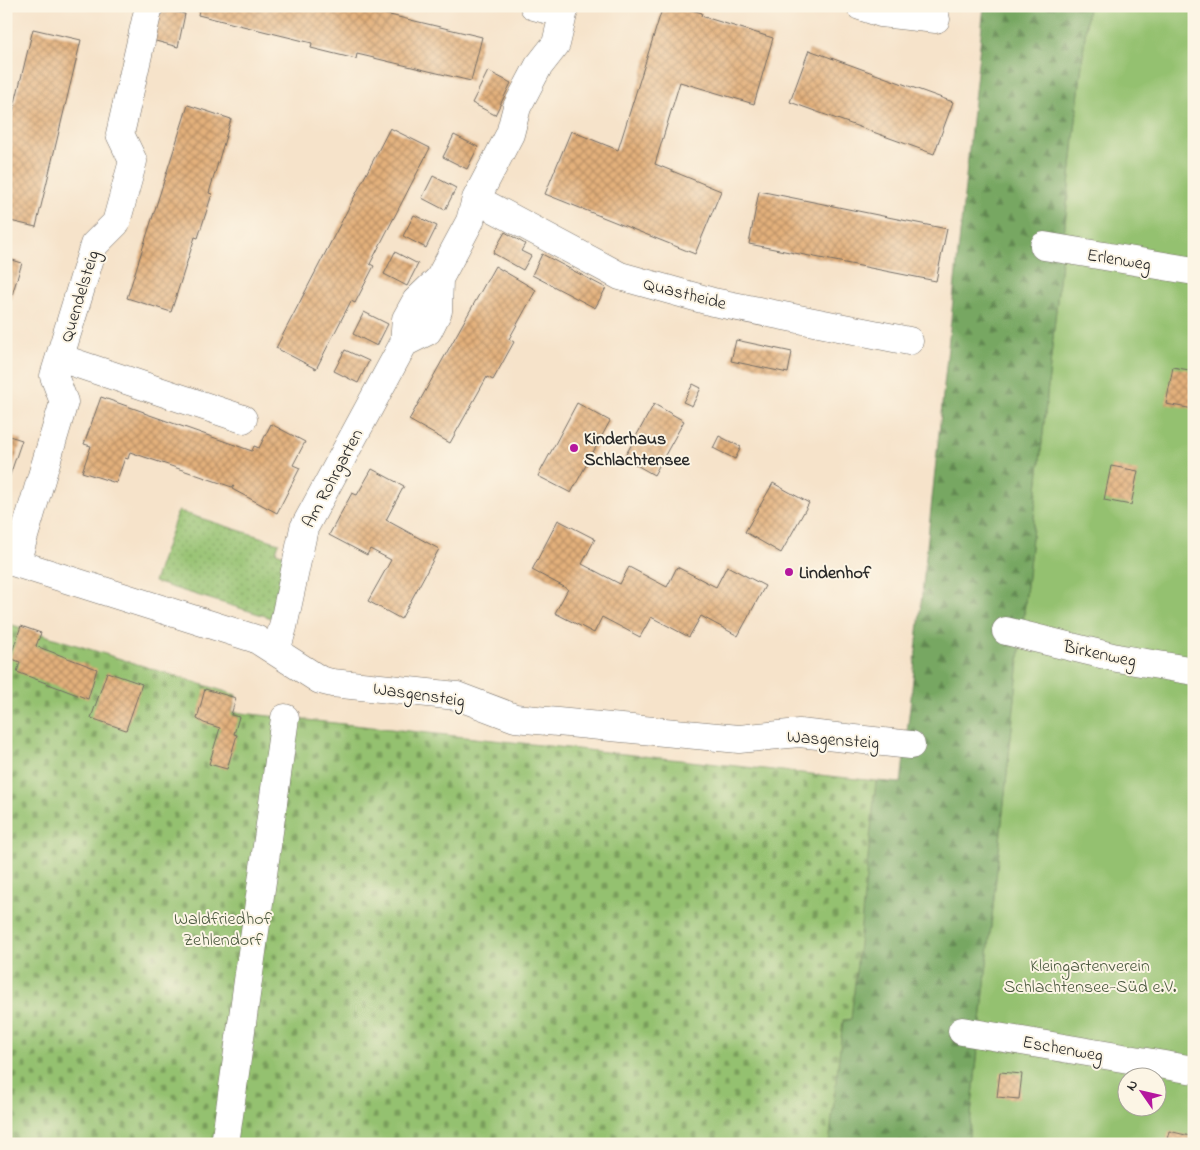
<svg xmlns="http://www.w3.org/2000/svg" width="1200" height="1150" viewBox="0 0 1200 1150" font-family="'Indie Flower',sans-serif">
<defs>
<pattern id="forest-firs" width="22" height="20" patternUnits="userSpaceOnUse" patternTransform="scale(1.25)"><rect width="22" height="20" fill="#77a762"/><path d="M5 1l3.5 6h-7zM16 11l3.5 6h-7z" fill="#628851"/></pattern>
<pattern id="cemetery-stones" width="16" height="16" patternUnits="userSpaceOnUse" patternTransform="scale(1.25)"><rect width="16" height="16" fill="#94c16f"/><path d="M2 7V4a2 2 0 0 1 4 0v3zM10 15v-3a2 2 0 0 1 4 0v3z" fill="#799d5b"/></pattern>
<pattern id="park-dots" width="8" height="8" patternUnits="userSpaceOnUse" patternTransform="scale(1.25)"><rect width="8" height="8" fill="#94c16f"/><path d="M2 2h.1M6 6h.1" fill="none" stroke="#799d5b" stroke-width="1.8" stroke-linecap="round"/></pattern>
<pattern id="building-cross-hatch" width="8" height="8" patternUnits="userSpaceOnUse" patternTransform="scale(1.25)"><rect width="8" height="8" fill="#e3b07b"/><path d="M0 0l8 8M0 8l8-8" fill="none" stroke="#b88f65"/></pattern>
</defs>
<rect width="100%" height="100%" fill="#fcf5e5"/>
<filter id="ink" filterUnits="userSpaceOnUse"><feTurbulence type="fractalNoise" baseFrequency=".02" numOctaves="2"/><feDisplacementMap in="SourceGraphic" scale="10" xChannelSelector="R" yChannelSelector="G"/><feConvolveMatrix kernelMatrix="1 2 1 2 8 2 1 2 1" color-interpolation-filters="sRGB"/></filter>
<filter id="wash" filterUnits="userSpaceOnUse"><feTurbulence type="fractalNoise" baseFrequency=".0096" numOctaves="4" result="noise"/><feDisplacementMap in="SourceGraphic" scale="20" xChannelSelector="R" yChannelSelector="G"/><feGaussianBlur stdDeviation="1.12" result="paint"/><feColorMatrix in="noise" values="0 0 0 0 0 0 0 0 0 0 0 0 0 0 0 0 0 1.4 0 .05"/><feComposite in="paint" operator="in"/></filter>
<g filter="url(#wash)">
<rect width="100%" height="100%" fill="#f6e3ca"/>
<path fill="#94c16f" stroke="#60764d" fill-rule="evenodd" d="M1088,6H1194V1144H968ZM1128,1078H1158V1108H1128Z"/>
<path fill="url(#forest-firs)" stroke="#516946" d="M984,6H1088L968,1144H829L843,1020L851,1019L876,781L901,783L911,698Z"/>
<path fill="url(#cemetery-stones)" stroke="#60764d" d="M6,623L236,695L232,712L876,781L851,1019L843,1020L829,1144H6Z"/>
<path fill="url(#park-dots)" stroke="#60764d" d="M178,511L279,543L276,552L287,556L272,618L154,582Z"/>
<g id="blocks">
<path fill="url(#building-cross-hatch)" d="M200,6H352L482,37L471,81L357,54L356,59L311,48L312,43L198,15Z
M663,6H679L702,13L701,16L773,38L754,104L680,82L655,164L721,191L695,254L545,194L571,131L618,150Z
M159,8L185,14L178,47L152,40Z
M33,29L81,40L36,227L6,220V140Z
M809,50L953,102L934,154L790,102Z
M488,71L511,83L495,115L472,103Z
M188,105L231,119L209,193L212,194L198,238L195,237L171,312L127,298Z
M390,128L430,148L370,264L374,266L355,303L351,301L316,369L276,348Z
M454,135L478,147L467,169L443,157Z
M433,176L456,188L445,210L422,198Z
M759,191L947,229L936,281L749,244Z
M414,215L437,226L426,248L403,236Z
M505,232L525,244L521,251L531,256L523,270L493,253Z
M395,252L418,264L407,286L384,274Z
M542,254L606,288L595,308L532,275Z
M6,258L22,263L7,311H6Z
M495,266L536,290L509,339L514,342L493,380L487,377L450,443L409,420Z
M364,312L388,324L377,346L353,334Z
M736,340L792,352L788,373L731,361Z
M345,350L369,361L358,383L334,371Z
M1173,367L1194,371V409L1166,404Z
M693,384L701,388L692,406L683,402Z
M101,397L144,412V413L252,451L254,446L259,448L271,424L305,442L293,465L300,468L277,513L232,489L234,486L232,487L130,452L128,459L125,458L116,483L82,472L91,446L84,444Z
M577,403L610,421L571,493L538,476Z
M654,404L684,421L654,475L624,458Z
M6,435L22,440L9,478L6,477Z
M719,436L741,447L735,459L713,448Z
M1111,466L1138,471L1131,505L1104,500Z
M372,469L404,486L386,520L439,549L401,619L368,601L391,560L370,549L367,555L329,535L352,493L357,495Z
M773,483L809,503L781,553L745,532Z
M558,520L595,539L582,564L620,584L629,567L667,587L677,567L716,587L727,566L765,586L738,636L701,616L689,637L651,617L640,637L602,617L594,633L555,613L568,589L532,570Z
M21,626L41,633L36,646L97,669L88,699L17,672L20,662L10,658Z
M107,672L142,684L126,730L91,718Z
M205,689L236,698L231,715L239,717L234,734L237,735L227,769L209,764L220,728L204,723L197,719Z
M1000,1072L1022,1074L1019,1099L997,1097Z
M1169,1131L1194,1137L1192,1144H1166Z"/>
</g>
</g>
<g filter="url(#ink)">
<use href="#blocks" fill-opacity="0" stroke="#726b63" stroke-width="1"/>
<g fill="none" stroke-linecap="round" stroke-linejoin="round">
<defs>
<path id="minor" d="M534,6L545,9
M860,6L881,13L936,19
M476,199L620,276L713,302L909,341
M1044,246L1194,271
M404,343L428,331L438,311L439,279
M60,358L243,419
M6,560L256,639L320,680L332,683L457,696L515,718L739,739L799,733L911,745
M16,563L64,402L54,376L94,245L116,223L133,161L120,134L149,6
M1006,631L1117,658L1194,671
M276,651L283,627L304,528L404,343L406,319L416,301L439,279L470,221L476,199L510,134L517,107L538,67L556,44L565,6
M962,1031L1194,1070
M225,1144L285,718"/>
</defs>
<use href="#minor" stroke="#726b63" stroke-width="29"/>
<use href="#minor" stroke="#fff" stroke-width="28"/>
</g>
</g>
<g fill="#b5179e" stroke="#fcf5e5" stroke-width="2">
<circle cx="574" cy="448" r="5"/>
<circle cx="789" cy="572" r="5"/>
</g>
<g text-anchor="middle" stroke-width="4" stroke-linejoin="round" paint-order="stroke">
<g font-size="18" fill="#2b2b2b" stroke="#fcf5e5">
<text transform="translate(1119 259) rotate(9)" y="6">Erlenweg</text>
<text transform="translate(685 293) rotate(14)" y="6">Quastheide</text>
<text transform="translate(79 296) rotate(-73)" y="6">Quendelsteig</text>
<text transform="translate(332 478) rotate(-62)" y="6">Am Rohrgarten</text>
<text transform="translate(1100 653) rotate(12)" y="6">Birkenweg</text>
<text transform="translate(419 694) rotate(8)" y="6">Wasgensteig</text>
<text transform="translate(833 739) rotate(4)" y="6">Wasgensteig</text>
<text transform="translate(1063 1048) rotate(10)" y="6">Eschenweg</text>
</g>
<g font-size="18" font-weight="bold" fill="#2b2b2b" stroke="#fcf5e5" text-anchor="start">
<text x="584" y="444">Kinderhaus<tspan x="584" dy="21">Schlachtensee</tspan></text>
<text x="799" y="578">Lindenhof</text>
</g>
<g font-size="18" fill="#4a583f" stroke="#fcf5e5">
<text x="223" y="924">Waldfriedhof<tspan x="223" dy="21">Zehlendorf</tspan></text>
<text x="1090" y="971">Kleingartenverein<tspan x="1090" dy="21">Schlachtensee-Süd e.V.</tspan></text>
</g>
</g>
<rect width="1200" height="1150" fill="none" stroke="#fcf5e5" stroke-width="25"/>
<g transform="translate(1142 1092) rotate(304)"><circle r="24" fill="#fcf5e5" stroke="#a8a49b"/>
<path d="M0-4L9 19L0 12L-9 19Z" fill="#b5179e"/>
<text y="-8" font-size="14" font-weight="bold" text-anchor="middle" fill="#2b2b2b">N</text>
</g>
</svg>
